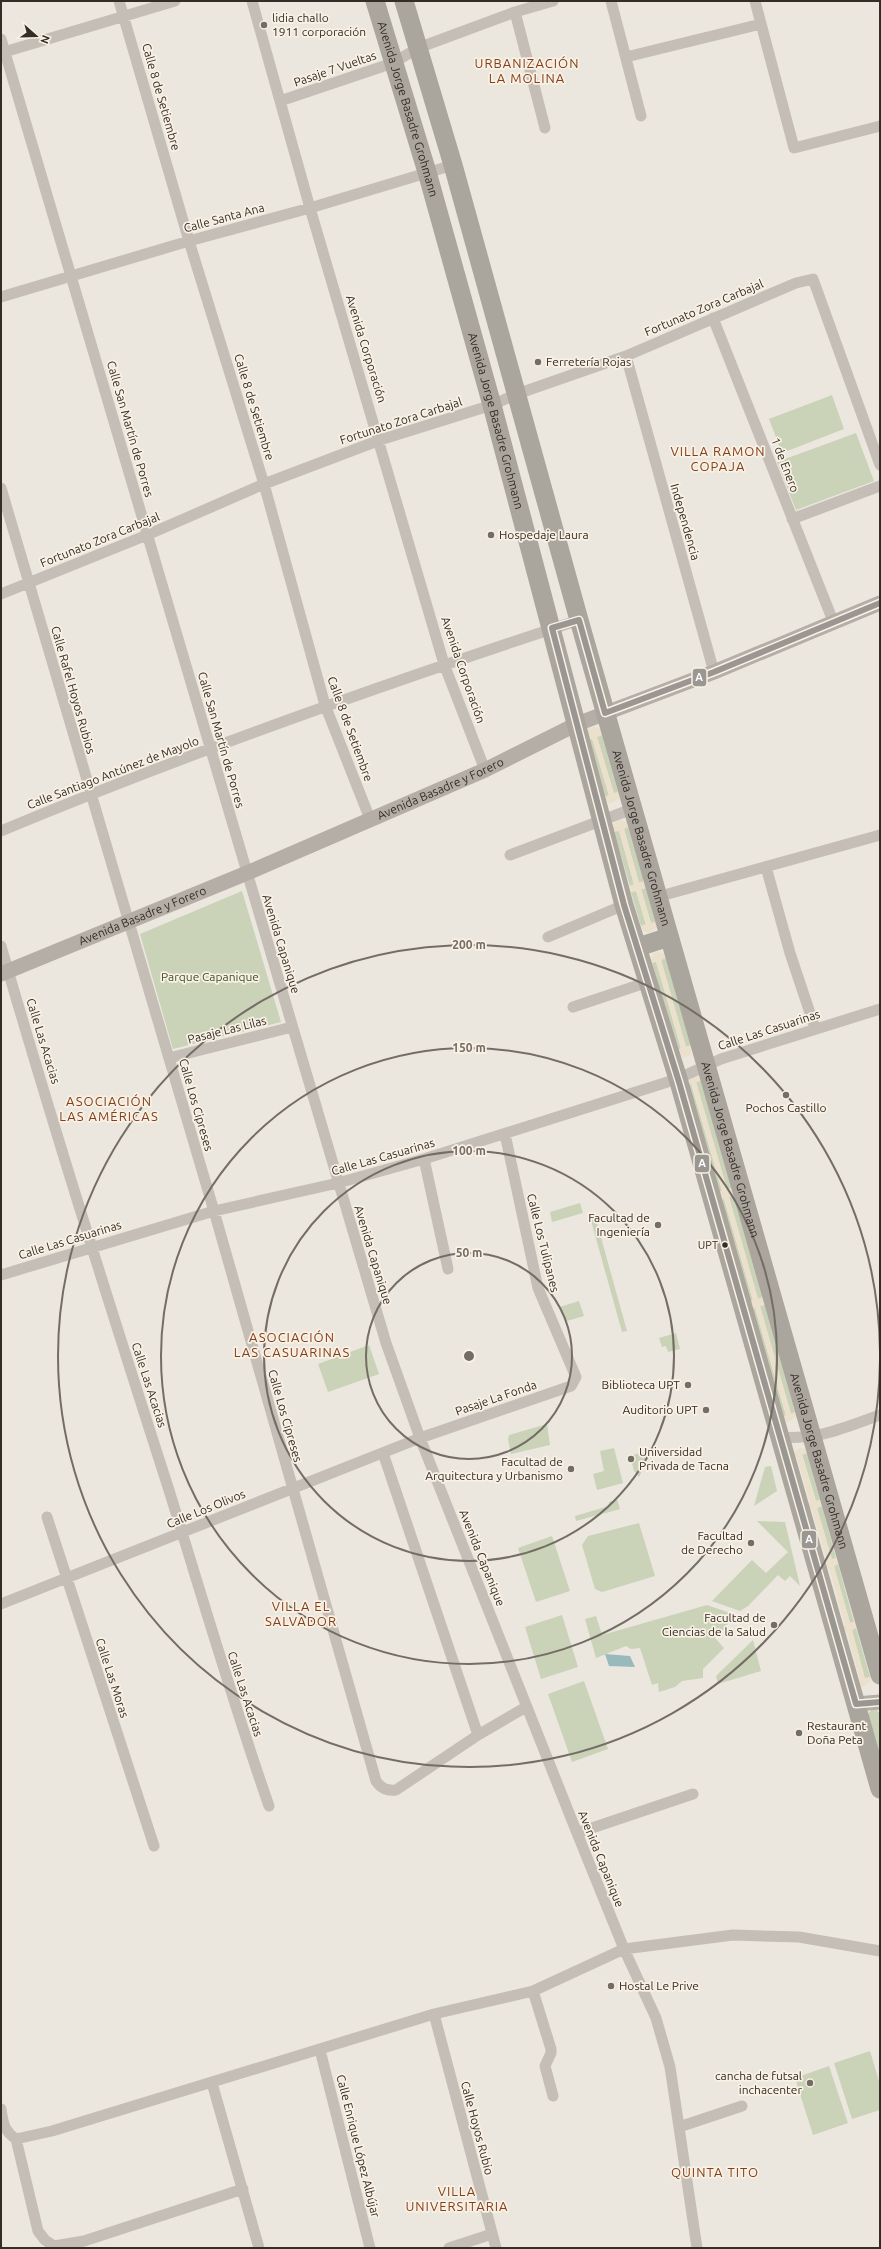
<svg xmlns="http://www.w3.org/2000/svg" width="881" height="2249" viewBox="0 0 881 2249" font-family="Ubuntu,sans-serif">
<rect width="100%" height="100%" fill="#ebe7de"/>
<path fill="#cad2b8" d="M832,395L844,429L782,453L769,419Z
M856,433L874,481L796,510L777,462Z
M602,735L618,792L614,794L597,737Z
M592,738L609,796L604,797L588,740Z
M628,827L644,881L639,883L624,829Z
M619,830L634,885L630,886L614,832Z
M646,888L655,922L651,923L641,889Z
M242,891L281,1022L173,1049L140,934Z
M636,891L646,925L641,926L631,892Z
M666,958L691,1045L686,1047L661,960Z
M656,961L681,1049L677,1050L652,963Z
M701,1081L732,1188L727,1189L696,1082Z
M691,1084L722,1191L717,1193L687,1085Z
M734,1195L763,1297L758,1299L729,1197Z
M724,1199L753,1301L749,1302L720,1200Z
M580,1203L583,1213L552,1222L550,1212Z
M595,1216L627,1331L622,1332L590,1217Z
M579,1301L584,1316L567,1321L560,1307Z
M765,1305L795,1412L791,1414L760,1306Z
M755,1308L786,1416L781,1417L751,1309Z
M676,1333L680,1349L668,1352L666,1346L662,1347L659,1338Z
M369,1345L379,1374L328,1392L318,1364Z
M547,1424L550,1445L511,1454L508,1439L509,1435Z
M614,1448L623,1483L597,1490L593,1474L604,1471L600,1451Z
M643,1452L646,1462L639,1477L634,1471L630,1456Z
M807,1453L820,1500L816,1501L802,1454Z
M771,1466L777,1491L754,1506L765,1467Z
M617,1499L620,1509L576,1521L575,1516L609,1506V1502Z
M822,1506L836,1558L832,1560L817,1508Z
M757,1521L785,1522L800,1586L790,1576L785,1581L778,1575L748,1606L740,1611L712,1601L752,1560L766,1573L788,1552Z
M639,1523L655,1576L602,1592L595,1589L582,1545L588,1536Z
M552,1536L570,1591L536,1602L518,1548Z
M838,1564L854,1622L850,1623L834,1566Z
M707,1605L736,1615L715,1638L724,1648L703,1669V1678L682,1681L675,1687L659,1692L658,1683L652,1685L640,1648L631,1649L626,1646L596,1658L585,1619L596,1616L602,1635Z
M562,1615L578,1667L541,1679L525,1627Z
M856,1628L870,1677L865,1679L852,1630Z
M753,1640L761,1671L718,1684L716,1676Z
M584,1681L608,1749L572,1762L548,1694Z
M876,1709L880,1714V1765L868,1714L871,1710Z
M870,2051L880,2085V2110L852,2119L834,2063Z
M829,2066L848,2123L813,2135L795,2078Z"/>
<path fill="#eae0cc" d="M595,727L600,728L602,735L597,737L614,793L618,792L620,798L611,803L606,802L604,797L609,795L592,739L588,740L586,732L589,728Z
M621,820L627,822L628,827L624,829L639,883L644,881L646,888L641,889L651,923L655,922L657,926L653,931L648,933L643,931L641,926L646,924L636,891L631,892L630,886L634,884L619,831L614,832L612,826L616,821Z
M659,952L665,954L666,958L661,960L686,1047L691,1045L692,1050L689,1056L684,1057L678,1055L677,1050L681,1048L656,962L652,963L651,959L654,953Z
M695,1075L700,1077L701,1081L696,1082L727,1189L732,1188L734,1195L729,1197L758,1299L763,1297L765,1305L760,1306L791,1414L795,1412L796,1416L788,1422L782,1420L781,1417L786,1415L755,1308L751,1309L749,1302L753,1300L724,1199L720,1200L717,1193L722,1191L692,1084L687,1085L686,1081Z
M800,1448L806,1449L807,1453L802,1455L815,1501L820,1500L822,1506L817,1508L832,1559L836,1558L838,1564L834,1566L850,1623L854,1622L856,1628L852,1630L865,1678L870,1677L871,1681L862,1687L857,1685L856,1682L860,1680L847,1632L842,1633L840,1627L845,1625L829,1568L824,1569L822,1563L827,1561L812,1510L808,1511L806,1504L810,1503L797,1457L793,1458L792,1454Z"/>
<path fill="#99babd" d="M605,1654L630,1656L635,1667L609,1666Z"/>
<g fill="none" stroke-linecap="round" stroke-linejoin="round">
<path stroke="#c4beb7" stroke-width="11" d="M119,1L189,241L264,484L325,705L370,819
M252,1L310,208L444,664L485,770
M611,1L641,116
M755,1L794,148L880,126
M515,12L545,128
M1,39L386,1343L420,1438L577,1833L624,1949L656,2018L670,2067L697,2248
M1,53L175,1
M626,57L761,24
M280,101L393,63L418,48L515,12L553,1
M1,297L189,241L310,208L453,165
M713,318L833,621
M626,356L714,672
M1,488L214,1211L376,1781C381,1788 386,1791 396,1790L478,1735L526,1707
M792,519L880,486
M1,594L147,535L264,484L380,440L492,405L517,394L626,356L796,283L813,279L880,465
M1,831C190,752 384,684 579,620
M510,855L632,809
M766,867L790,953L815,1028
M657,897L880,835
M548,937L624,905
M1,946C53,1127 110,1307 168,1487C201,1593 232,1700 269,1806
M573,1007L648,982
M169,1058L292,1027
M424,1159L448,1269
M1,1275L214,1211L338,1183L424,1159L677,1079L721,1059L880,1009
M778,1437C819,1440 843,1428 880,1415
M383,1453L478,1735
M47,1517L154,1846
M1,1604L420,1438L571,1386L576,1377L538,1288L505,1134
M577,1833L693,1794
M533,1991L551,2049V2053L545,2066L553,2096
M434,2014L496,2248
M320,2050L370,2248
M212,2083L259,2248
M1,2109C3,2123 4,2131 16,2139
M679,2127L742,2106
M16,2139L52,2131L434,2014L533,1991L624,1949L733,1935L799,1937L880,1951
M16,2139L38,2231L45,2240L54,2246L84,2241L243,2189
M449,2248L492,2234"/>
<g stroke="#b5aea7" stroke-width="15">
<path id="s1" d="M1,974L247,873L485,770L577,724L714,672L880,603"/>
<path d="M856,1704L880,1702"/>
</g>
<g stroke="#aaa59d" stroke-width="19">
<path id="s2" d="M375,1L427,172L492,405L624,905L679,1082L880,1789"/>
<path id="s3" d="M404,1L453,165L579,620L880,1675"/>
<path d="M638,947L669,937"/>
</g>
<defs>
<path id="bus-1" d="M880,603L714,672L605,713L579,620L552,628L624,905L679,1082L856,1704L880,1702"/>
</defs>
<use href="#bus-1" stroke="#f9f1e4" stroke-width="9"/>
<use href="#bus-1" stroke="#9a9692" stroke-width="6"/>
</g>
<g fill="none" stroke="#746d66" stroke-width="2">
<circle cx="469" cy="1356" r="103"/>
<circle cx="469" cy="1356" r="205"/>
<circle cx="469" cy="1356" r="308"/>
<path d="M880 1360A411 411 0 1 1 880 1352"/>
</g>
<g fill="#746d66" stroke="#f9f1e4" stroke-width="1.5">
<circle cx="264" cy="25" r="4"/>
<circle cx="538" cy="362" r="4"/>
<circle cx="491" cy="535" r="4"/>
<circle cx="786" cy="1095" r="4"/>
<circle cx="658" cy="1225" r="4"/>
<circle cx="688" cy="1385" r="4"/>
<circle cx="706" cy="1410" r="4"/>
<circle cx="631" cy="1459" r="4"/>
<circle cx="571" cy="1469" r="4"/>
<circle cx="751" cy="1543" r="4"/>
<circle cx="774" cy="1625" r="4"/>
<circle cx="799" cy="1733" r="4"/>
<circle cx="611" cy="1986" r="4"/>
<circle cx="810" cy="2083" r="4"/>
</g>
<circle fill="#342c26" stroke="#f9f1e4" stroke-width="1.5" cx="725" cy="1245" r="3.5"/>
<g text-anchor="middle" stroke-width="3.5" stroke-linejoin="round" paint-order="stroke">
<g font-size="11" fill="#342c26" stroke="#f9f1e4" text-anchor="end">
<text x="718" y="1249">UPT</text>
</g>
<g font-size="12" fill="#342c26" stroke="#f9f1e4" text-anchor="end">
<text x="272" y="22" text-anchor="start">lidia challo<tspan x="272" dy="14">1911 corporación</tspan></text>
<text x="546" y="366" text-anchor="start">Ferretería Rojas</text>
<text x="499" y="539" text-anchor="start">Hospedaje Laura</text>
<text x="786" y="1112" text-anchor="middle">Pochos Castillo</text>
<text x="650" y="1222">Facultad de<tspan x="650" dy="14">Ingeniería</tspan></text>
<text x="680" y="1389">Biblioteca UPT</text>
<text x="698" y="1414">Auditorio UPT</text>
<text x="639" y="1456" text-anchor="start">Universidad<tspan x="639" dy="14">Privada de Tacna</tspan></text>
<text x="563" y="1466">Facultad de<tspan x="563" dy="14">Arquitectura y Urbanismo</tspan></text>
<text x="743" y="1540">Facultad<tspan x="743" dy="14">de Derecho</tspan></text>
<text x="766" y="1622">Facultad de<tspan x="766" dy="14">Ciencias de la Salud</tspan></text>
<text x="807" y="1730" text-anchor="start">Restaurant<tspan x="807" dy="14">Doña Peta</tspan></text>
<text x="619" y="1990" text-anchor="start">Hostal Le Prive</text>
<text x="802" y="2080">cancha de futsal<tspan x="802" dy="14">inchacenter</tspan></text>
</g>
<g font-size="12" fill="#342c26" stroke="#f9f1e4">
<text transform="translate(335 69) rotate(-19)" y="4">Pasaje 7 Vueltas</text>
<text transform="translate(161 97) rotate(74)" y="4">Calle 8 de Setiembre</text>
<text dy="4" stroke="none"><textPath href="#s2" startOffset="113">Avenida Jorge Basadre Grohmann</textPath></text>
<text transform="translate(224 218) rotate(-15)" y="4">Calle Santa Ana</text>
<text transform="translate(704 308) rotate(-23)" y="4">Fortunato Zora Carbajal</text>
<text transform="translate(366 349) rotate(73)" y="4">Avenida Corporación</text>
<text transform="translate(254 407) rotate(73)" y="4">Calle 8 de Setiembre</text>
<text transform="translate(401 421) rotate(-18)" y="4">Fortunato Zora Carbajal</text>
<text dy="4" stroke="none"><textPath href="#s2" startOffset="437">Avenida Jorge Basadre Grohmann</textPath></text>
<text transform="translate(130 429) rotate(74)" y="4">Calle San Martín de Porres</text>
<text transform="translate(785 465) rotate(69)" y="4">1 de Enero</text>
<text transform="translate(685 522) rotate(74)" y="4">Independencia</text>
<text transform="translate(100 540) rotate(-22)" y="4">Fortunato Zora Carbajal</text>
<text transform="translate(463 670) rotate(71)" y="4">Avenida Corporación</text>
<text transform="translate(73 690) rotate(74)" y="4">Calle Rafel Hoyos Rubios</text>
<text transform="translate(350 729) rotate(70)" y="4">Calle 8 de Setiembre</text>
<text transform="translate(221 740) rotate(74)" y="4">Calle San Martín de Porres</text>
<text transform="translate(113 773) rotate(-21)" y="4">Calle Santiago Antúnez de Mayolo</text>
<text dy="4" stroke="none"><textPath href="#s1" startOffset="477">Avenida Basadre y Forero</textPath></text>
<text dy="4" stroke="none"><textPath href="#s3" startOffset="870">Avenida Jorge Basadre Grohmann</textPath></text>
<text dy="4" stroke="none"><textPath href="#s1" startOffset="153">Avenida Basadre y Forero</textPath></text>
<text transform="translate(281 944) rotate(73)" y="4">Avenida Capanique</text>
<text transform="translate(227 1030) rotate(-14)" y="4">Pasaje Las Lilas</text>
<text transform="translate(769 1030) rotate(-18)" y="4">Calle Las Casuarinas</text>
<text transform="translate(43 1041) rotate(73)" y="4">Calle Las Acacias</text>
<text transform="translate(196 1105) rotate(74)" y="4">Calle Los Cipreses</text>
<text dy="4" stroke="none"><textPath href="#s3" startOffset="1194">Avenida Jorge Basadre Grohmann</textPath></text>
<text transform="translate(383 1157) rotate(-16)" y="4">Calle Las Casuarinas</text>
<text transform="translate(70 1240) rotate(-17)" y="4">Calle Las Casuarinas</text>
<text transform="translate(543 1243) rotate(76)" y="4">Calle Los Tulipanes</text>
<text transform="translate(373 1255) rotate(73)" y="4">Avenida Capanique</text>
<text transform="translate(149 1385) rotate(72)" y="4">Calle Las Acacias</text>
<text transform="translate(496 1398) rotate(-19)" y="4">Pasaje La Fonda</text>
<text transform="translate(285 1416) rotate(74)" y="4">Calle Los Cipreses</text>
<text dy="4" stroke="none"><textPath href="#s3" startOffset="1518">Avenida Jorge Basadre Grohmann</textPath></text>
<text transform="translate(206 1509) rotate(-22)" y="4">Calle Los Olivos</text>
<text transform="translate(482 1558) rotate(68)" y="4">Avenida Capanique</text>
<text transform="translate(112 1678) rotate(72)" y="4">Calle Las Moras</text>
<text transform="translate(245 1694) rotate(72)" y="4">Calle Las Acacias</text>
<text transform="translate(601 1859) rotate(68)" y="4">Avenida Capanique</text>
<text transform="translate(477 2128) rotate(75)" y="4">Calle Hoyos Rubio</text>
<text transform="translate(358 2146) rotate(76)" y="4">Calle Enrique López Albújar</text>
</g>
<g font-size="12" fill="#405329" stroke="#f9f1e4">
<text x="210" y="981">Parque Capanique</text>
</g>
<g font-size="13" letter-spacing="1" fill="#84401e" stroke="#f9f1e4">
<text x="527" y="68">URBANIZACIÓN<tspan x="527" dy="15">LA MOLINA</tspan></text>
<text x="718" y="456">VILLA RAMON<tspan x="718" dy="15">COPAJA</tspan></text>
<text x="109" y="1106">ASOCIACIÓN<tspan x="109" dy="15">LAS AMÉRICAS</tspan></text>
<text x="292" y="1342">ASOCIACIÓN<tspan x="292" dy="15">LAS CASUARINAS</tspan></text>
<text x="301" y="1611">VILLA EL<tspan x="301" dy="15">SALVADOR</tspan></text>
<text x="715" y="2177">QUINTA TITO</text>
<text x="457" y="2196">VILLA<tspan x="457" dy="15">UNIVERSITARIA</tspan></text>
</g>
</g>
<circle cx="469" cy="1356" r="6" fill="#746d66" stroke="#f9f1e4" stroke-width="2"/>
<g font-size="12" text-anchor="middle" font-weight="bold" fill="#746d66" stroke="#f9f1e4" stroke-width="3.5" stroke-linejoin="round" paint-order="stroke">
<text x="469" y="949">200 m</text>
<text x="469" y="1052">150 m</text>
<text x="469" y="1155">100 m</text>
<text x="469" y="1257">50 m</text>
</g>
<g stroke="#f9f1e4" stroke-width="1.5">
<rect x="692" y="668" width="15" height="19" rx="4" fill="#9a9692"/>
<rect x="694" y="1154" width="16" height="19" rx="4" fill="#9a9692"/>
<rect x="801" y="1530" width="16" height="19" rx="4" fill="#9a9692"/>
</g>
<g font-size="11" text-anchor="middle" font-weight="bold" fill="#fff">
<text x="699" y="681">A</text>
<text x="702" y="1167">A</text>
<text x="809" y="1543">A</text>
</g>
<rect width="881" height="2249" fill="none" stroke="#342c26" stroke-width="4"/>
<g transform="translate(36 36) rotate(110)" stroke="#f9f1e4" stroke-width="3" paint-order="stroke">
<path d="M0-3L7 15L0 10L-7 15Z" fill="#342c26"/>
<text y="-6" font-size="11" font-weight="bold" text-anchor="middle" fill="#342c26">N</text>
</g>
</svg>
